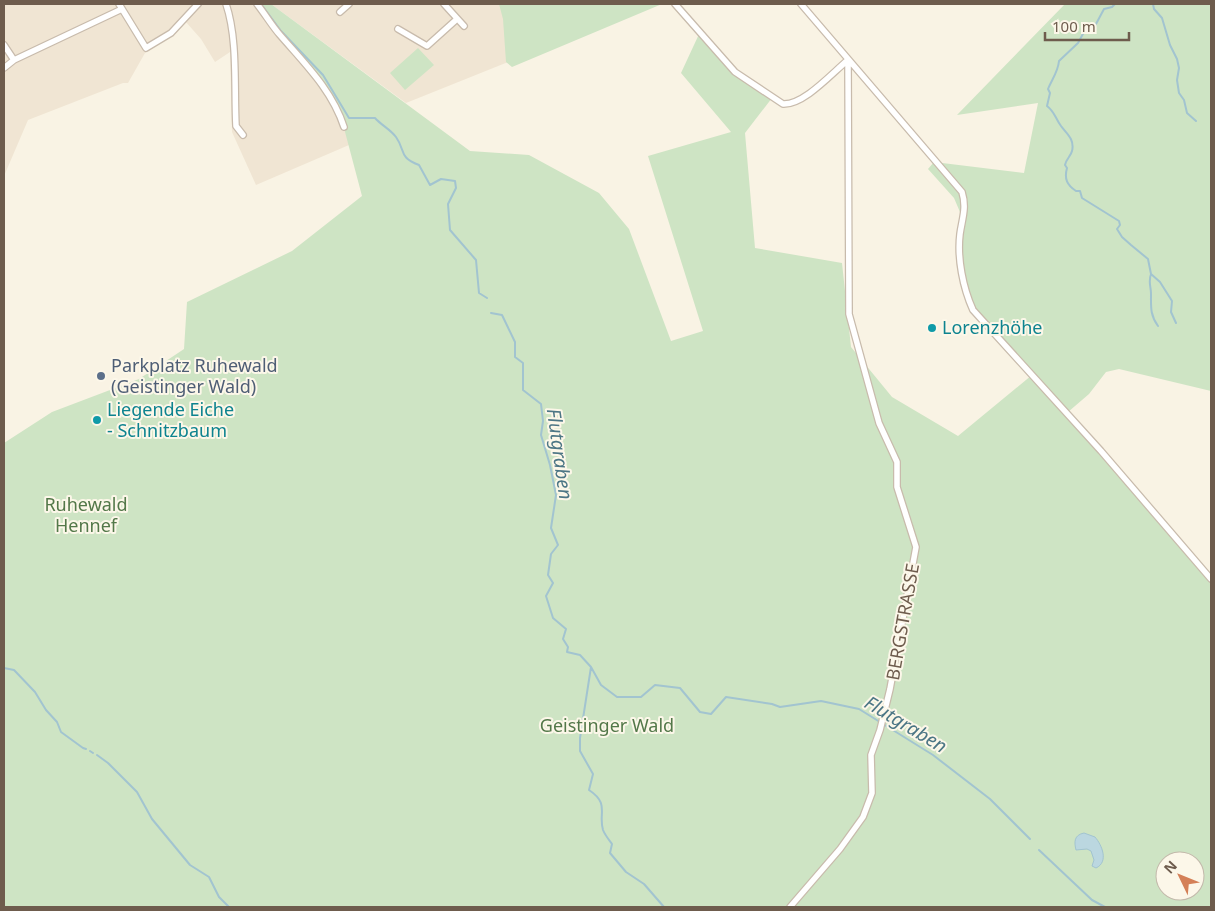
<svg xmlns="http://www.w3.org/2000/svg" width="1215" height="911" viewBox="0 0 1215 911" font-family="'Noto Sans',sans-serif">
<rect width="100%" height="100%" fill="#f9f3e4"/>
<path fill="#f0e5d3" d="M4,4H257L310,68L345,127L349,145L256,185L232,132L230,52L215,62L201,39L185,21L175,34L145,53L128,83H123L28,120L4,176Z
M271,4H653L406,103Z"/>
<path fill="#cee4c4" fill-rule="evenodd" d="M257,4H271L470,151L529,155L599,193L629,229L671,341L703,331L648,156L731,132L681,73L700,32L735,72L772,98L745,133L755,248L842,263L851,347L892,397L958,436L1032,375L985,325L964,292L960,245L963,219L954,198L928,169L934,162L1024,173L1038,103L957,115L1065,4H1211V391L1119,369L1106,372L1089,394L1068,412L1211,579V907H4V443L52,412L139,379L184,349L187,302L292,251L362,196L340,113ZM1165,861H1195V891H1165Z
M499,4H662L512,67L506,62L503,19Z
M418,48L434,65L405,90L390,73Z"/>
<path fill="#bbd7e0" stroke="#a2c4d0" d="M1084,833L1095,837C1102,845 1109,862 1096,868L1092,866L1094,860L1091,851L1087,849L1076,850C1074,842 1074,835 1084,833Z"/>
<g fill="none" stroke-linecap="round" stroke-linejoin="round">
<path stroke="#a2c4d0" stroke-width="2" d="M261,4L281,31L323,75L349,118H375C381,125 390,129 396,137C406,151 398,157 419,165L430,185L441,179L455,181L456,188L448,204L450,230L476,260L479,293L487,298
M1115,4L1112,7L1104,9L1096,24L1084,32L1078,43L1059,61C1058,72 1052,79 1048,89L1050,93L1047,106C1055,112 1055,118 1061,126C1066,133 1075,139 1072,151C1071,156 1066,159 1065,165L1067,168C1064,179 1067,185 1076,191H1080L1082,198L1119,221L1120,225L1117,229L1122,237L1131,245L1148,259L1151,274L1160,282L1172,301L1171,312L1176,323
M1153,4L1154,9L1162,18L1170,45L1177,59L1179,68L1177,80L1179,93L1184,100L1187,113L1196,121
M1151,274C1148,282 1151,286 1151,294C1151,307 1150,315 1158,326
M491,313L502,315L515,342V357L523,363V390L541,404L543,421L541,435L550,465L556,495L551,528L558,545L551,554L548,575L553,583L546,596L553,618L566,629L563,639L568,647L567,652L580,655L591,667L601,685L617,697H641L655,685L680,688L700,712L711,714L726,697L772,704L780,707L821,701L859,709L933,755L990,799L1030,839
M591,667L580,738V751L593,774L589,790C610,804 598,813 603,830C605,835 609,840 612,844L610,853L626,872L644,884L664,907
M4,668L14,670L35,692L46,710L57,722L61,732L83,748L86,749
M90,751L93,753
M97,755L108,763L137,792L152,819L190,865L209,877L219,897L229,907
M1039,850L1092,900L1105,907"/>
<defs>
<path id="minor" d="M119,4L146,48L171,33L198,4
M226,4C238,39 234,88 236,126L243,135
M257,4C265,14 272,26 280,35C305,64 332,90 344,127
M444,4L464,26
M675,4L735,72L783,104C804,105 832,73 848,60
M801,4L962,192C967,208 962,219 960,234C957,258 963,288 973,310L1101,451L1211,579
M340,12L349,4
M398,29L427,46L457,19
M4,45L14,60
M4,68L14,60L122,9
M790,907L840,849L863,817L872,793L871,755L880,730L890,689L916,547L897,487V462L879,423L849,314L848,60"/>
</defs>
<use href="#minor" stroke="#c8bbac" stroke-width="8"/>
<use href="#minor" stroke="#fff" stroke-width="5.5"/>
</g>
<g fill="#0f9aa8" stroke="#fcf7e9" stroke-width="2">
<circle cx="932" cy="328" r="5"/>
<circle cx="97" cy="420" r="5"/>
</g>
<circle fill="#5c6f8a" stroke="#fcf7e9" stroke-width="2" cx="101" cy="376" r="5"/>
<g text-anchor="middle" stroke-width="4" stroke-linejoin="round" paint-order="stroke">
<g font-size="18" fill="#0d838f" stroke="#fcf7e9" text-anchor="start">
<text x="942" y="334">Lorenzhöhe</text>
<text x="107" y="416">Liegende Eiche<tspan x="107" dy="21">- Schnitzbaum</tspan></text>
</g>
<g font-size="18" fill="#4e5e75" stroke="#fcf7e9" text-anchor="start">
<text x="111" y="372">Parkplatz Ruhewald<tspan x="111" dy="21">(Geistinger Wald)</tspan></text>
</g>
<g font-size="18" fill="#537849" stroke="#fcf7e9">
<text x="86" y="511">Ruhewald<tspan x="86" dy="21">Hennef</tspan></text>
<text x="607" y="732">Geistinger Wald</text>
</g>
<g font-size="18" fill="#6e5c4d" stroke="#fcf7e9">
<text transform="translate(903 622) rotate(-80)" y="6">BERGSTRASSE</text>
</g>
<g font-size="19" font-style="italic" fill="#4c7685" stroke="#fcf7e9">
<text transform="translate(560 454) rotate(82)" y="7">Flutgraben</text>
<text transform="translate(906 724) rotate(31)" y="7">Flutgraben</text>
</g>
</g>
<rect width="1215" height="911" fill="none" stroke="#6e5c4d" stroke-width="10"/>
<g transform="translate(1180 876) rotate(313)"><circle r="24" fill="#fcf7e9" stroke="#c3b9ab"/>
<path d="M0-4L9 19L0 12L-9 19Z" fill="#d48057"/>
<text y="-8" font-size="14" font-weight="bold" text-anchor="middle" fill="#6e5c4d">N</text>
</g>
<path d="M1045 32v8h84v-8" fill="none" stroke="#6e5c4d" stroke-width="2.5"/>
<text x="1052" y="32" font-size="15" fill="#6e5c4d" stroke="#fcf7e9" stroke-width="4" paint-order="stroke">100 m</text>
</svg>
